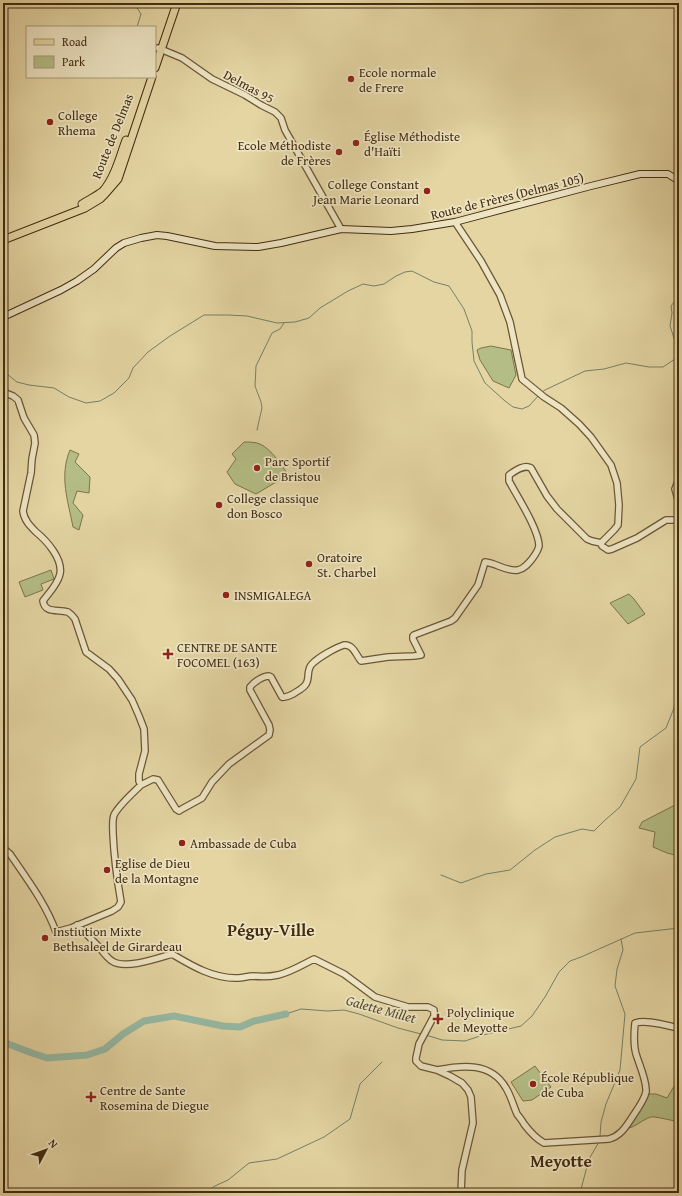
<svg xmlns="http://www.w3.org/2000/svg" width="682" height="1196" viewBox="0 0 682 1196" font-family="'Gentium Book Plus',serif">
<rect width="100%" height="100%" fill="#e4d5a3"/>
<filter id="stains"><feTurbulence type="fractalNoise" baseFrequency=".005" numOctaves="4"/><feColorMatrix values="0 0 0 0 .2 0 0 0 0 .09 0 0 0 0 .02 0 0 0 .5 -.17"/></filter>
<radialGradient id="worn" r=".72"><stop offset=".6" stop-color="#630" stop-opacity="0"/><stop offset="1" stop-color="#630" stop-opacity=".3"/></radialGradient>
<path fill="#b4bd85" stroke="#7c744a" d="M491,346L511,350L516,375L509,388L493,381L480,360L477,350L481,348Z
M244,442C249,442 255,442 260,444C271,449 282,465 288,475L256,494L235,484L227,472L236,459L232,454Z
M70,450L79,454L75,462L90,477L89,493L77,491L73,503L83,515L79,530L73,527C68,501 59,476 70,450Z
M51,570L54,579L41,584L43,590L25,597L19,582Z
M629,594L634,599L645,614L628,624L610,603Z
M675,805L679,806V856L667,853L653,847L655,832L639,828L642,822Z
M535,1066L551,1087L532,1100L523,1101L511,1082Z
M679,1078V1122C674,1121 654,1116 651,1117C641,1120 637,1127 625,1129L647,1094H656L667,1098Z"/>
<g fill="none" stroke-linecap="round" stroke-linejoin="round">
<path stroke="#748169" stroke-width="1" d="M134,3L141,14L137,27
M3,371L17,382L29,385L54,388L69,397L86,403L100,401L114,393L129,378L133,368L148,352L170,336L204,315H228L247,316L277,323L295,322L309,318L320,308L348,291L363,284L374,286L384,284L396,276L405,272L412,271L434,282L449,286L464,309L472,331V342L474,361L485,383L505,401L513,407L522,409L529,406L539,395
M541,393L545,390L585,371L604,369L626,363L649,367H663L675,359V341L670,326L672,313L671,306L679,296
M257,430L262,408L261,402L255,386L256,366L272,333L280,329L284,323
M441,875L461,883L486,874L510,870L535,850L555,837L582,829L594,831L604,821L620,807L636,779L640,747L666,728L674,708L676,692L679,690
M286,1014L301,1009L327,1011L344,1010L359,1014L398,1028L421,1034
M426,1035L442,1040L465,1041L483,1035L521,1026L532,1016L545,997L559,972L570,961L581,957L635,933L679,928
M600,1136L601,1122L606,1104L620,1070L625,1014L615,986L617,969L623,950L621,939
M204,1193L215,1186L228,1180L249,1163L277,1159L324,1137L350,1119L360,1084L382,1062
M580,1193L589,1159L599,1142"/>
<path stroke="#95b9a4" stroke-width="7" d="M3,1042L32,1053L47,1058L87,1055L105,1049L123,1034L144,1021L174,1016L223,1026L240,1027L254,1021L286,1014"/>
<defs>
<path id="tertiary" d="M158,48L182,58L212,79L245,95L261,105L275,112L281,118L285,130L341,229
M3,392L13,396L18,400L24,418L34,435L35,443L32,459L31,473L23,511C24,520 30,526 36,532C47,541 63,559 60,574C58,584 49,593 43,601C45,614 58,609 68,612C71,614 73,616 75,619L86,652L109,669L118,679L132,700L139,716L144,729L145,751L139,774V781L141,785L153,779L158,780L176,809L179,811L182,809L202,798L212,782L229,764L269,735L270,730L269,725L250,690V687C254,682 263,676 269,676L271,677L282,697C286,698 289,696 293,694C297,691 303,689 306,684C310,678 306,670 312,664C319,657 335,648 344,645C353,644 356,655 361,661L388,657L414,656L421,655L413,639V636L414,635L451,621L455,618L478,585L485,562C496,563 507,572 518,570C524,569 528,564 532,559C535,555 538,551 539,546C539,530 517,496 509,481V475C515,471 524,464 531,468L547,496L557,509L587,539L592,541L601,543L614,530L618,525L619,505L617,483L611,465L591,437L579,424L561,408L544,397L522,379L510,322L500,295L481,261L455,222
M679,479L675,489L679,503
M601,543L602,546L608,550L612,549L637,538L666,520H679
M3,848L10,854C27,879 46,904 56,932L71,928L112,911L118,907L121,902C117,879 114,857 113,834C113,828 112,821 114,815C119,805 133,793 141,785
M77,925C85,932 92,940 99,947C103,952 107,958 112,961C125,970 158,958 172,954C192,966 214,979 238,978C243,978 248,976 253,976C262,977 269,977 278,975C291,972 302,965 314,959L344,974L375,997L408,1007H428L434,1010V1016L419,1044L416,1058V1061L421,1066L437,1070L450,1076L462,1083L468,1090L471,1097L473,1123L462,1170L461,1193
M437,1070C463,1065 491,1062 506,1088C511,1096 513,1105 517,1114C519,1117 522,1120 524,1124C530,1132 535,1138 544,1143L609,1139C620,1136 625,1128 631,1119C636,1111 644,1101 646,1092C647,1082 640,1066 637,1057C633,1047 634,1033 635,1023C647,1019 667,1026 679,1028"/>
<path id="secondary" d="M3,317L61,290L77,281L94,269L116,248L124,243L141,238L157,235L167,236L215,246L258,247L281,243L341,229L391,231L412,229L455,222L591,186L640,174H668L679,181"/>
<path id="primary" d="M155,68L177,3
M82,204C88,200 97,196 103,191C115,177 120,156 126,140
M3,240L85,208L100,199L105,194L118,179L152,77"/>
</defs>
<use href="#tertiary" stroke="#6b5635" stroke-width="8"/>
<use href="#secondary" stroke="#432c10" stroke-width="8"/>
<use href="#primary" stroke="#432c10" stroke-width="9"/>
<use href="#tertiary" stroke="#ede4c3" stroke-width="5.5"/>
<use href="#secondary" stroke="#ede4c3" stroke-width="6"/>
<use href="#primary" stroke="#e4d5a3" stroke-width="7"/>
</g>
<g fill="#8f2418" stroke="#ede4c3" stroke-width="1.5">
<circle cx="351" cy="79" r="4"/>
<circle cx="50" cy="122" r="4"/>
<circle cx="356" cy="143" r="4"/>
<circle cx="339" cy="152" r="4"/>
<circle cx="427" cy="191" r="4"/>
<circle cx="257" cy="468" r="4"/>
<circle cx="219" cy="505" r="4"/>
<circle cx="309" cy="564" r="4"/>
<circle cx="226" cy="595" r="4"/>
<path d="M166 648h4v4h4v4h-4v4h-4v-4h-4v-4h4z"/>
<circle cx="182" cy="843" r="4"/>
<circle cx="107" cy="870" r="4"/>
<circle cx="45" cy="938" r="4"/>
<path d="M436 1013h4v4h4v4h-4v4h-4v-4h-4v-4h4z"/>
<circle cx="533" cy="1084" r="4"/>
<path d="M89 1091h4v4h4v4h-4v4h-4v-4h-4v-4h4z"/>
</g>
<g text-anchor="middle" stroke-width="3.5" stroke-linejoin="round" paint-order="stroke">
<g font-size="13" fill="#432c10" stroke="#ede4c3" text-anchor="start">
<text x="359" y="77">Ecole normale<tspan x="359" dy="15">de Frere</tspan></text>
<text x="58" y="120">College<tspan x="58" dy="15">Rhema</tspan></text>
<text x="364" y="141">Église Méthodiste<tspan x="364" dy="15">d'Haïti</tspan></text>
<text x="331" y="150" text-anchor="end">Ecole Méthodiste<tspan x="331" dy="15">de Frères</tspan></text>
<text x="419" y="189" text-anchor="end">College Constant<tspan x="419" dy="15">Jean Marie Leonard</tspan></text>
<text x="265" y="466">Parc Sportif<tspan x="265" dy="15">de Bristou</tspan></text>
<text x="227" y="503">College classique<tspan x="227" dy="15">don Bosco</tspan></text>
<text x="317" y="562">Oratoire<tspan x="317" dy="15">St. Charbel</tspan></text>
<text x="234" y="600">INSMIGALEGA</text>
<text x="177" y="652">CENTRE DE SANTE<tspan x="177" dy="15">FOCOMEL (163)</tspan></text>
<text x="190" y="848">Ambassade de Cuba</text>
<text x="115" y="868">Eglise de Dieu<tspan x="115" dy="15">de la Montagne</tspan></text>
<text x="53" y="936">Instiution Mixte<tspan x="53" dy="15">Bethsaleel de Girardeau</tspan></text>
<text x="447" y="1017">Polyclinique<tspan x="447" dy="15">de Meyotte</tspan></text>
<text x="541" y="1082">École République<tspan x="541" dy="15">de Cuba</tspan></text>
<text x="100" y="1095">Centre de Sante<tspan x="100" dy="15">Rosemina de Diegue</tspan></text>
</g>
<g font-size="13" fill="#432c10" stroke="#ede4c3">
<text transform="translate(249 86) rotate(28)" y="5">Delmas 95</text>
<text transform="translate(112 136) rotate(-68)" y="5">Route de Delmas</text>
<text transform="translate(507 196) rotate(-14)" y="5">Route de Frères (Delmas 105)</text>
</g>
<g font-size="14" font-style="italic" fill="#53482e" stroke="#ede4c3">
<text transform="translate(381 1009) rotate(15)" y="5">Galette Millet</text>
</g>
<g font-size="17" font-weight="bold" fill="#432c10" stroke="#ede4c3">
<text x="271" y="936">Péguy-Ville</text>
<text x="561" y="1167">Meyotte</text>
</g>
</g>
<rect width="682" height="1196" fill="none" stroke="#e4d5a3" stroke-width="16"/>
<rect x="4" y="4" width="674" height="1188" fill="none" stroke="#432c10" stroke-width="2"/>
<rect x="8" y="8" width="666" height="1180" fill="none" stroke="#432c10"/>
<rect x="26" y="26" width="130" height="52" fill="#ede4c3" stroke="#a99a7b"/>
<rect x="34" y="39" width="20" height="6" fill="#e4d5a3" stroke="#a99a7b"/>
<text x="62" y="46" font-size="12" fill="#432c10">Road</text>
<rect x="34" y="56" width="20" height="12" fill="#b4bd85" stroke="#a99a7b"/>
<text x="62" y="66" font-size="12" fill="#432c10">Park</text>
<g transform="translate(46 1150) rotate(49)" stroke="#ede4c3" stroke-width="3" paint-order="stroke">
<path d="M0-3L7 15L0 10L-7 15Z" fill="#432c10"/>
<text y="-6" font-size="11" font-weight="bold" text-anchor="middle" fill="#432c10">N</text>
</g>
<rect width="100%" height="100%" filter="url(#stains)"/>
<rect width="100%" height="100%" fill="url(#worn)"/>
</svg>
